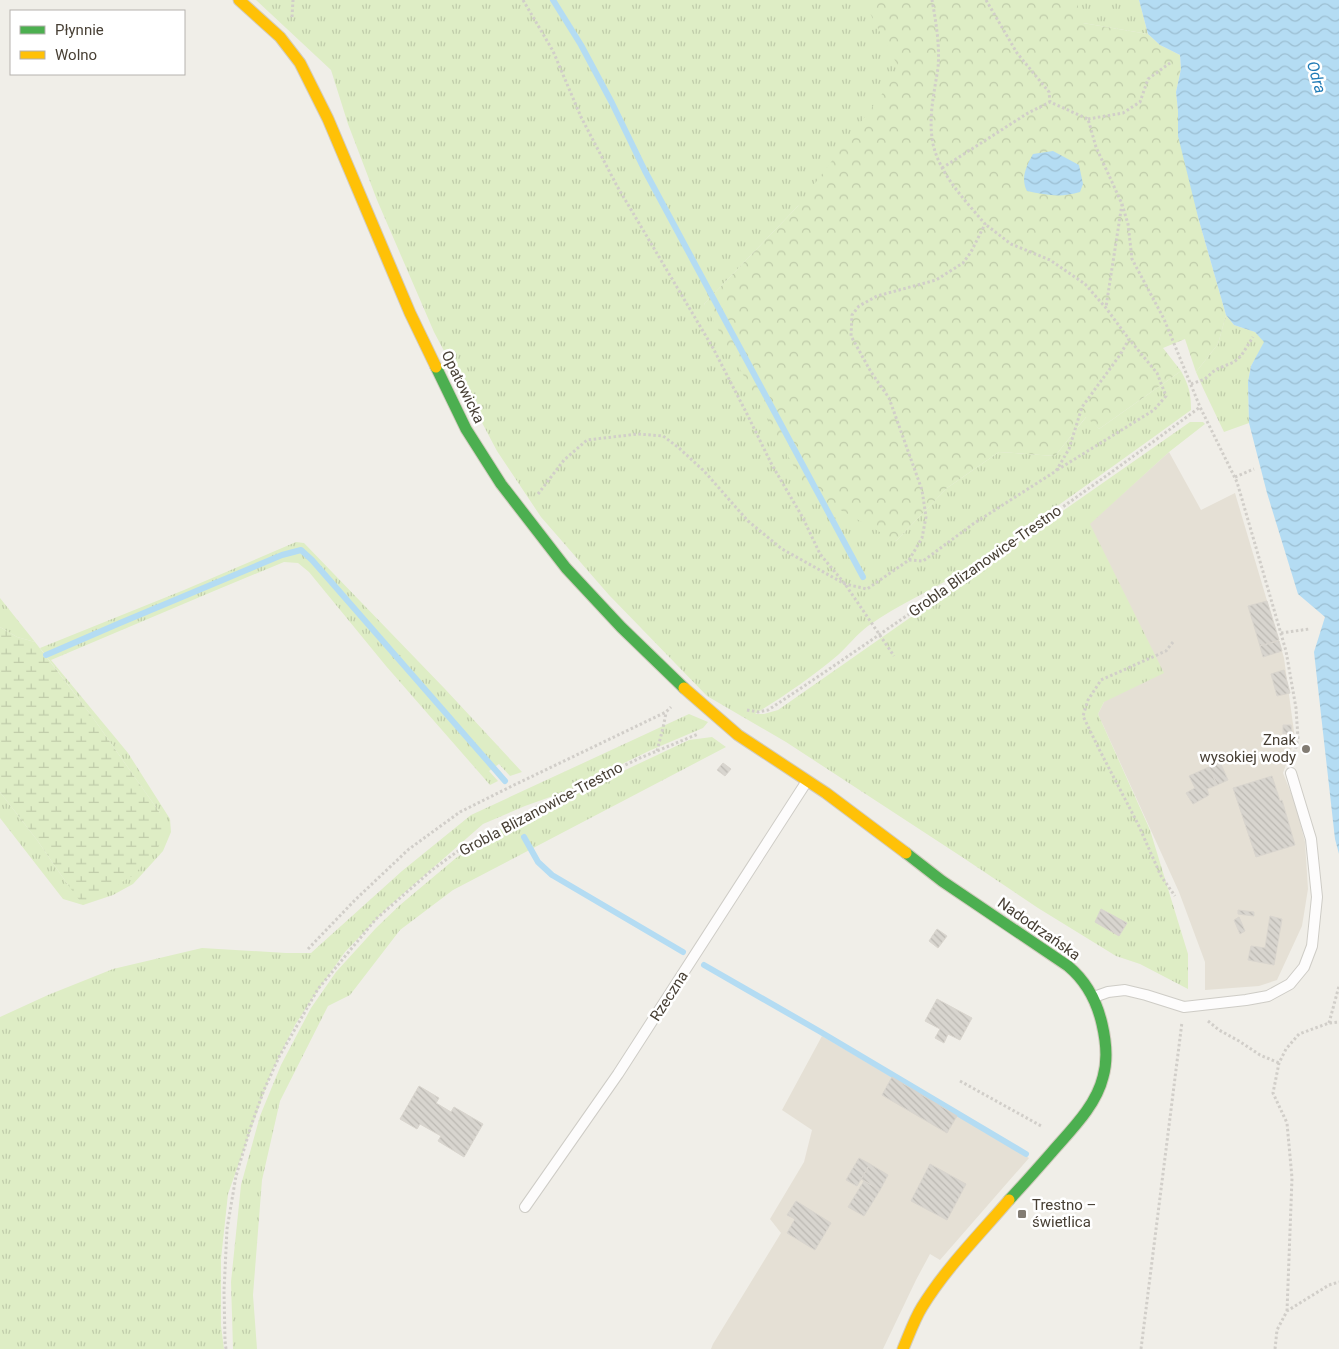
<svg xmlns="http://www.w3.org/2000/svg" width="1339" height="1349" viewBox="0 0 1339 1349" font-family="Roboto,sans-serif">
<defs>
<pattern id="grass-tufts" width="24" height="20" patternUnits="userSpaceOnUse" patternTransform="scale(1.25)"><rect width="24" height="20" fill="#deedc5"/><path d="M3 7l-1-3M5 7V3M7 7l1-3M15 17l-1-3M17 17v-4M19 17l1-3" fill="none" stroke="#c0ccaa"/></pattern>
<pattern id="forest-crowns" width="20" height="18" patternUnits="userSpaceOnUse" patternTransform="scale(1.25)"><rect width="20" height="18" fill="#deedc5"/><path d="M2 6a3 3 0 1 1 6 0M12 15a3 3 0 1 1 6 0" fill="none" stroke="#c0ccaa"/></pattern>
<pattern id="wetland-marsh" width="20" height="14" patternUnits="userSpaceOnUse" patternTransform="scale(1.25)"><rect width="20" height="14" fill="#deedc5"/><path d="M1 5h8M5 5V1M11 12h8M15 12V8" fill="none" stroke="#c0ccaa"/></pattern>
<pattern id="water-waves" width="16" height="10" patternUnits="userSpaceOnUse" patternTransform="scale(1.25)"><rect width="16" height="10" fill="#b4dcf3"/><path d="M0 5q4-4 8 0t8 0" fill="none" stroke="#9cbed1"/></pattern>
<pattern id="building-back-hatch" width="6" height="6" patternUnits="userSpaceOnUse" patternTransform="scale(1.25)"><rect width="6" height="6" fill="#d8d5cf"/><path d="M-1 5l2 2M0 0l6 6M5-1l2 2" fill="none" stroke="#bbb8b2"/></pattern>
</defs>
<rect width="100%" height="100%" fill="#f0eee8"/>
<path fill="#e5e0d5" d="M1169,452L1201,510L1235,493L1284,658L1295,739L1283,773L1295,803L1305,842L1308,889L1302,926L1277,980L1259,986L1205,990V962L1179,892L1098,714L1104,702L1089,524Z
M822,1036L1029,1158L940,1260L930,1254L916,1280L883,1349H711L713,1344L781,1233L770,1219L804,1162L812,1130L782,1110Z"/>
<path fill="url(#grass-tufts)" d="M256,0H1139L1148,34L1083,23L798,206L704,304L896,541L947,488L999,452L1055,456L1087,416L1099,429L1181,371C1189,386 1191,393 1191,410C1116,464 1040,520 962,571C932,591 898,604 868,626C857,634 848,646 838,655C812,677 784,696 755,714H764L778,710L1190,422H1203L1205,424L1169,452L1090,524L1164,673L1104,702L1098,714L1150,830L1188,954V989L1140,964L1116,956L1038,908L962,857L786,742L707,696L609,595L541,517L497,451L434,332L377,200L348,124L331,70Z
M1226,315L1234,325L1255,332L1265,342L1251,366L1248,382L1249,423L1224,432L1203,388L1196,372L1218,344Z
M296,542L304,543L445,689L522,772L510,776L499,764L489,771L498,781L490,785L386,666L309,572L298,563L284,562L214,591L51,660L128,753L170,819L171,832L163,851L133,884L113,895L83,905L63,899L0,818V792L37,840L68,885L160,813L91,715L40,648L184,590Z
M0,598L35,642L17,637L0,627Z
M689,714L708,722L703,728L651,750L564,792L525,806L483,824L387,908L345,952L318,990L295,1025L271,1073L228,1194L221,1259V1326L224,1349H0V1017L48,995L113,969L202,948L286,953H311L402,871L471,815Z
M712,737L726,747L453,890L400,930L350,995L328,1006L280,1101L262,1180L253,1295L257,1349H233L231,1282L241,1185L260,1116L281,1065L311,1008L336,972L376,928L400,905L456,858L498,830L689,740Z"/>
<path fill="url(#forest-crowns)" d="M863,0H1076L1083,23L1148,34L1160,45L1180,55L1181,69L1176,92L1178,111L1198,217L1226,315L1218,344L1196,372L1185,339L1163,348L1181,371L1099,429L1086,417L1055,456L999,452L947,488L896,541L808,492L704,304L798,206L900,70Z"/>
<path fill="url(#wetland-marsh)" d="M0,627L17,637L35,642L91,715L160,813L165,830L159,846L134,875L83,905L68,885L37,840L0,792Z"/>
<path fill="url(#water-waves)" d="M1139,0H1339V854L1335,839L1314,652L1325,617L1298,594L1267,493L1249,423L1248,382L1251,366L1264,342L1255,332L1234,325L1226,315L1198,217L1178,136V111L1176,92L1181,69L1180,55L1160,45L1148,34Z
M1053,151L1079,165L1083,184L1080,192C1061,198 1046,195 1027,191C1020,178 1027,165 1033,154Z"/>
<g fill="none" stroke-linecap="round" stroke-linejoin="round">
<path stroke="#b4dcf3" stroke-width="6" d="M553,0L581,45L612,103L645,171L863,577
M46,655L120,623L282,555L301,550L312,560L505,781
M524,837L538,862L552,875L683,952
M704,965L819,1031L1026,1154"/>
</g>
<path fill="url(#building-back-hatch)" stroke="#d9d5ce" d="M1267,601L1279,640L1260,646L1248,606Z
M1279,641L1282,651L1263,657L1260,646Z
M1284,670L1290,693L1277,696L1271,674Z
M1283,725H1291L1292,733L1283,734Z
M1220,762L1228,780L1217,785L1209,767Z
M723,763L731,769L725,776L717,770Z
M1209,767L1217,785L1207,789L1209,795L1193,804L1186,793L1195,788L1189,776Z
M1272,776L1280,801L1282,800L1295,845L1256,857L1233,788Z
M1101,909L1127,923L1119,936L1095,922Z
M1238,910L1254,912V916L1238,914Z
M1270,916L1282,919L1274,965L1248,960L1251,946L1265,948Z
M1239,917L1245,931L1240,934L1234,920Z
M937,929L947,936L938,948L929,941Z
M937,999L972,1018L960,1040L948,1034L944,1043L935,1038L940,1029L925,1021Z
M892,1077L957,1116L947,1133L882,1095Z
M419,1086L439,1098L436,1103L451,1112L454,1107L483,1124L464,1157L438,1141L441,1136L420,1124L417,1129L400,1119Z
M859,1158L870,1164L857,1186L846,1180Z
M870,1164L888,1175L880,1190L861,1179Z
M930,1164L966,1184L947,1220L911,1201Z
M864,1181L880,1190L864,1216L848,1207Z
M796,1201L831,1223L815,1250L787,1233L795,1219L787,1215Z"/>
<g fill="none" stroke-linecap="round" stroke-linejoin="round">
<defs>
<path id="lane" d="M1094,997L1108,992L1125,990L1146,995L1184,1007L1246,1000L1268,996L1290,984L1304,967L1312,946L1317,897L1311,839L1291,773
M525,1207L618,1074L807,781"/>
<path id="fast" d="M436,367L466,429L501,484L566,568L621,627L684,688
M906,853L942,881L1068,966C1086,981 1097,1002 1102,1024C1106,1041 1108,1060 1103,1077C1096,1106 1071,1130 1052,1152C1038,1168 1024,1184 1009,1200"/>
<path id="slow" d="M239,0L280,37L300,63L328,119L410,313L436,367
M684,688L738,735L826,793L906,853
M903,1349C909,1335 914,1320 922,1307C946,1268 979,1235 1009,1200"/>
</defs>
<use href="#lane" stroke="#ceccc6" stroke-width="12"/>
<use href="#fast" stroke="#d2ccbf" stroke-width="13"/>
<use href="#slow" stroke="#d2ccbf" stroke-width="13"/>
<path stroke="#d1cec9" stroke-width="3" stroke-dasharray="2.5 2.5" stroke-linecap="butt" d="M523,0L553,51L581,117L617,186L713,348L747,414L772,465L803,518L820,554L845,584L894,656
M986,0L1017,53L1049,92L1050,102
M292,17L293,0
M1088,119L1123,113L1140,102L1148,79L1170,63
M942,168L1028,113L1050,102L1088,119L1096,147L1122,204L1106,307
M1122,204L1128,224L1132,259L1164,319L1200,407L1237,482L1286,651L1296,708L1298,738L1293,760
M1191,384L1205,379L1215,370L1234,362L1241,356L1253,337
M1057,470L1154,410L1166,396L1157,373L1129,339
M1235,477L1254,469
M538,494L564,460L587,440L638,434L663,436L679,448L704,471L748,521L782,549L845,584L867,589L909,560L922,538L926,517L922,490L889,398L871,372L851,336L852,315L859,306L877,296L936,280L963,263L971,252L985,224C965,200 940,175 933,144C928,118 934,94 938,68C940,46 936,22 932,0
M909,560L923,561L973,524L1056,471L1069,449L1082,407L1120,355L1129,339L1106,308L1085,284L1050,260L1011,244L985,224
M1281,633L1309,629
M1173,642L1166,651L1101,680L1088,700L1083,716L1099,749L1138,824L1161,876L1175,896
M747,710L758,712L768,710C823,674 877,636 931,599C1022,536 1112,473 1200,407
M657,751L663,728L666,713
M308,949L355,900L409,849L460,812L512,786L666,712L671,707
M1208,1021L1219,1030L1239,1041L1260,1055L1279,1063
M1329,1023L1339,986
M960,1081L1043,1127
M1287,1311L1292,1178L1287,1123L1273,1093L1279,1063L1286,1049L1299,1034L1329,1023L1339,1022
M226,1349L225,1341L224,1291L227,1229L236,1176L251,1126L264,1090L279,1057L318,989L376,919L432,870L469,843L539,806L640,758L698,734
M1141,1349L1182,1022
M1275,1349L1277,1330L1287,1311L1329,1285L1339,1282"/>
<use href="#lane" stroke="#fdfcfc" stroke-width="10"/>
<use href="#fast" stroke="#4caf50" stroke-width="11"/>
<use href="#slow" stroke="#ffc107" stroke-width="11"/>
</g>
<g fill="#827c73" stroke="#fff" stroke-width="2">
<circle cx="1306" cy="749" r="5"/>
<rect x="1017" y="1209" width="10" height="10" rx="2.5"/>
</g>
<g text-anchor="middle" stroke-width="5" stroke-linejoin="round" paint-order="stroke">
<g font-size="15" fill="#473f34" stroke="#fff">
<text transform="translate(463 387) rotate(64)" y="5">Opatowicka</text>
<text transform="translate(985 561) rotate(-35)" y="5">Grobla Blizanowice-Trestno</text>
<text transform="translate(541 809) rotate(-28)" y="5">Grobla Blizanowice-Trestno</text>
<text transform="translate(1039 929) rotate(35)" y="5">Nadodrzańska</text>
<text transform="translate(669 996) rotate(-57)" y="5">Rzeczna</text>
</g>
<g font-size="15" fill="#473f34" stroke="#fff" text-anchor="end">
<text x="1296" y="745">Znak<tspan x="1296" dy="17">wysokiej wody</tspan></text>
<text x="1032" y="1210" text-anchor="start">Trestno –<tspan x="1032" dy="17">świetlica</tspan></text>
</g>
<g font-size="16" font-style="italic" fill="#207bb6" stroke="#fff">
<text transform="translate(1317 77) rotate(74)" y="6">Odra</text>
</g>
</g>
<rect x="10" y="10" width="175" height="65" fill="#ffffff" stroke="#b5b2ae"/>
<rect x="20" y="26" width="25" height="8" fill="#4caf50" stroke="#b5b2ae"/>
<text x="55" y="35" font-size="15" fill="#473f34">Płynnie</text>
<rect x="20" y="51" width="25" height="8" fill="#ffc107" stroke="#b5b2ae"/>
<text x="55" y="60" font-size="15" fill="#473f34">Wolno</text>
</svg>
